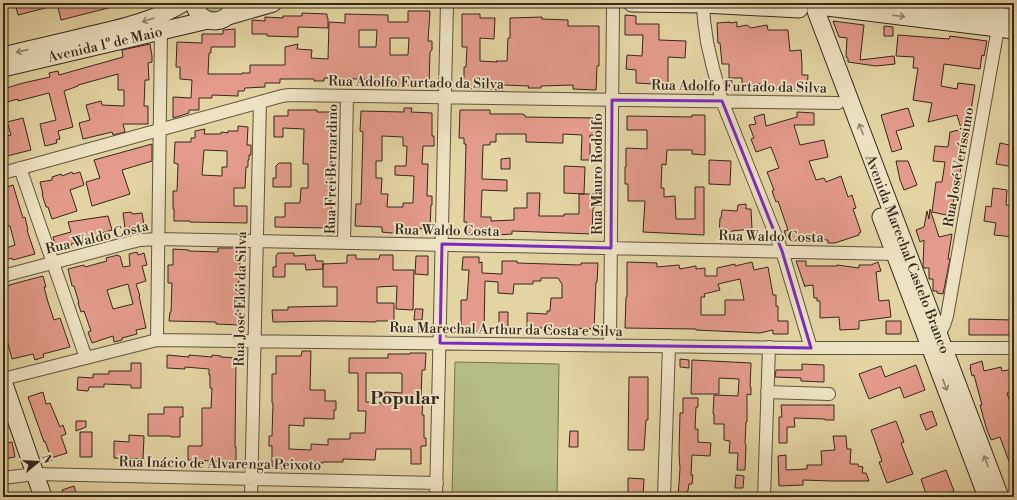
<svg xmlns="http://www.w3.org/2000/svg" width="1017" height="500" viewBox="0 0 1017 500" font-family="'Libre Bodoni',serif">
<rect width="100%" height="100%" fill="#e3d4a3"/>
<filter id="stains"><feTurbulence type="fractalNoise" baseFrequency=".005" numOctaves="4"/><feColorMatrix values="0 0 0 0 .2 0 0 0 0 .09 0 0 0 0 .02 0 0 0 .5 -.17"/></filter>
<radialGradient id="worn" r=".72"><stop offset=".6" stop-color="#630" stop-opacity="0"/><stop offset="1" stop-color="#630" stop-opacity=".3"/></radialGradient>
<path fill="#b5bc84" stroke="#757251" d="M199,3H228L227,6L214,16Z
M455,362L559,364L557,497H452Z"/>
<path fill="#e49b8b" stroke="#35281e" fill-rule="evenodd" d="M15,3H53V6L18,15Z
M57,3H116V6L61,20Z
M408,11H430L428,41H432V50L430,52L429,85H407V86H389V80L324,78V81H314V79H280V83H265V87L245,88L244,91H238V96L212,95V98H199V110H189V113L173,118V97L191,98L192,80L180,79V67H176L177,42L202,43V34H223V30L235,29V47H211V53H209L208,74H242V73H250V65H285V47L298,44L297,49L312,50L311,58L328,59L329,22L345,23V14L388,15V22H408ZM359,30H377L376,47H359ZM390,38H409L408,55H390Z
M302,13L327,14V18H328V28L298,27V37L267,36V34H252V20L265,21V17L283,18V16H302Z
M462,14H480V18H495L494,39L480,38V61L497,62L496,61H507L508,38H510V18L542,17V19L568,20V26H599V66H597L596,90L573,89V85L541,86V88H528L529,86L504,85V90L462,88V78H464V67H466L467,47H462Z
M625,15L636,16V24H659V40L686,41L685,58L668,57V87H654V84L636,83V70L626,69L627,55L642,56L643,35H625Z
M833,21L864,25L860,60L894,56L895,64L876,66L848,62V58L846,57L847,38L839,37Z
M730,22V23L737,22V27L747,25L751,28L767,25L768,30H788L790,51L801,50L802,64V75H808L807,90L761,89V84H742V78H729V64H722L720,43H718L717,23Z
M884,26L893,27V36H884Z
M898,35L949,39L950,36L987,41L984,56L982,55L980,69L944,64L941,86L957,89L958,83L975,85L968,129H967L964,144L959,181H957L951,216L932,212L936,182H942L945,162L933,161L935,146L948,147L950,132L963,129L961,128L957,115L928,122L932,103L913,100L918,68H913L914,57L896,56Z
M150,44L152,56V62L148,63L149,80H145L144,106H148V124H123L125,132L113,135L112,132L83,139L79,123L90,120L86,105L101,101L102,105L124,106V90H118V74L78,85V86L64,91L73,127L58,131L60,139L56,140L57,143L45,146L40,124L56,120L49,93L18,101V99L3,103V89L23,83L50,77L49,73L58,71L59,75L123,57L122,50Z
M404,108H412L411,112L432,113V136H434V146H423L422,164H428L427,196H432V205H431L430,229L402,228V233H391L382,232V227L355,226L356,204H361L363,132L360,131L361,111L404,112ZM382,136L403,137V146H407L406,166H395V175L414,176L413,203H403V207H387L388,194H381L382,178H376V161H382Z
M908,108L914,126L896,131L902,149L892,152L881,115Z
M288,110H317V112H335V157H332L331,223H327V228L275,227V217H285V203H300L301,188H308V164H303L304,129L283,128V137H274V116H288Z
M460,110H490V114H522L525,115V117L596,118V135H590V160H581L582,135L563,134V143H559L526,142V134H496V142H490V145H483L482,179L507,180V191L482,190L481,217H491V221L514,220V208H527V193H540L539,216H564V214H579V194H596V204H594V208H593L592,234L512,231V234L498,235V234L467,233V222H464L466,144H464V138H459Z
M797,112L814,113V125H794L800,145L824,140L828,157L809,161L816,180L824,178L826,182L841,176L848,197L852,195L856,208L853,209L861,232L859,233V235L835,243H828V240H788L784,231L788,230L778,201L776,202L772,191L774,190L767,172L779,168L771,147L756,152L751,139L754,138L749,125L756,124L754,117L764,114L766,126L797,117Z
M692,115H705V155L692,154V150H667L666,165L662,164L661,188H664V197L675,196L676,219H695V187H704V235L643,232L645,201H628V184H625V167H626V148L647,149V130H627V116L692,117Z
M23,118L31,150L3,157V137L11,135L7,122Z
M238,126L248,127L247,145H251V155H249V160H248V167H246L245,188H234V206H247V223L190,222V221H174V209H173V191H177L178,164L174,163L175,142H191V138H195V131L205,129L204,134H221V132L228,133V131H238ZM204,150L227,151V167H222V176L202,175Z
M1000,143L1014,146V167L996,164Z
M152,144V161L122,170L130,194L92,206L86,182L100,178L94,160Z
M510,158V169H501V159Z
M709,160L731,161L730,185L709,184Z
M896,161H908L917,185L904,190L900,180Z
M279,163H291V187H273V178H276V166Z
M564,166L585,167L584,194L564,193Z
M72,172L73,174L80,172L84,185L70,190L77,211L52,219L48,207H46L42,194H43L40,182L52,180V177L61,174L62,176Z
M13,185L23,218L25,217L28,230H27L35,254L13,260L12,258L3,261V249L15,245L10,226H8L6,221L3,222V188Z
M993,188L1007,190L1006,205H1013L1012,208L1014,209V237L994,235L996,223L984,221L986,206L991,207Z
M746,204V209H751L752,229L732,231V237L719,236L720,218H721L722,210L737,211L738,205Z
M930,209L939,237L952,234L948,259H950L943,294L937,293V291H933V279H929V268H924L923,266L924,240L920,242L916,230L924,227L927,211L929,219Z
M131,212L132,214L142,213L144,225L125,228L123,213Z
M108,216L112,230L98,234V235L83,239L84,240L71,244L72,248L57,252L53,237L71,232L68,222Z
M218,248H243V261H240L239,282H238V313H240V325L216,324V322L169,321L170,312H171L172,283H168V265H173V249L189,250V251L218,252Z
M137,252L138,255L144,253L147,265L142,266L146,281L136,284L140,296H139L146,328L136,330L137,334L122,338V340L114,342L113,336L92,343L88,332L91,331L84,311L81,312L78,303H79L74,286H72L68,269L84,265L85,267L107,261L106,258L118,255V256H120L123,267L130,266L129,254ZM128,284L133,304L113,309L107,290Z
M278,253H294V256L315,255L316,261H323V269L306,270L305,264H285V277H273V267H276V256Z
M347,255H356V259H379L380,255H393V270H414L413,310L396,309L397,286L377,287V303H394V321H376V322L324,321L273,322L272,310H288V307L337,306V287H323V264L347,263Z
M416,256H428V275L415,274Z
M463,257H479V263L482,262V273L502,274V261H517V263L581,265V263H598L597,282H596L594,329L571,328V330L549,329V328H527V313L547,314V311H550L551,298H562V284L558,278H541V281H533V284H514L513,294L498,293V282L485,281L484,332H461V300H467L469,270H462Z
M796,261H806V266H837V265L859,268V265H871L878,262L881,271L876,272L879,301L889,300L891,317L859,321V329L840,330L839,317L820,318V301H817V298H814L813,285L805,286V287Z
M627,262L657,263V267L679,265L680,269L696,266V269L705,268V276H717V268L735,264V266L752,262L754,270L768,267L773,295H776V306H778V321H788V334H773V330L760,333L696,330V329L625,328L626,297H627ZM740,279L744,300H725V315H701V297H705L704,294L720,290L718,284Z
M43,276L46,287H44L48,302L54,320L60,318L70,347L43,354L44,357L35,360L33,354L12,359L5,332L6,331L3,319V288L9,286V285Z
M415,309H423L422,320H414Z
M499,312H508V331H499Z
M969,319L1014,320V335H969Z
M886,321H901V334H886Z
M302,351H311L310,390H325V401H336V410H334V419L304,418V426L289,425V449L311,450V444L328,445V439H350V433H365L366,411H358V373H349V358H388V354H410V353H426L425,370H422L421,398H423L422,415H424V438H426V446H421V464H411V449H376L375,460L343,459V462H323V463H290V469H272V446H269V436H272L273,403H272V374H276V356H301ZM366,373H401V374H402V393L385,392L384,403L366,402Z
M167,355L189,357V355L212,357V355L221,356V357L236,358L235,447H236V462L188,460V446H202V408H211L212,388H210V375H209V369L185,367V369L167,368Z
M680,359L689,360V368L680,367Z
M692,360L751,363L750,387H751V395L747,394V422H746L745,444L746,445L745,470H737L738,453H729L730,441L724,440V424H714V414H713L714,395L738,396L739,379L719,378V394H691Z
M982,361L984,371L1001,367L1002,371L1014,369V393H1007L1014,415V471L1013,472L1000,437L991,440L986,427L980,405H982L974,375L972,376L970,368H971L970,365Z
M131,363H141V388H131V385L104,384V387H89L88,391L77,390L78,377L93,378V374H109V371H131Z
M802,364L824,365V382L801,381V378L775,377L776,370H802Z
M916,365L925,390L904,398L900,387L869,399L859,374L881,366L885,377Z
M629,377H648V420H646L644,450H628Z
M43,392L46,404L50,403L60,427L63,425L66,434L61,436L67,453L51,458L45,441L44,442L28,397Z
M683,398H698V407H696L695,429H698V442L711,443L710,456L692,455L691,475H693L692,484H689L688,491H687L686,497H678L680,469L679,453L680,413H683Z
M781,405H834V420H825V419L794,418L795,427H787V443H779V417H782Z
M164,407H183V417H180V437H171V436H148V414H164Z
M932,411L937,425L926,430L920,415Z
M76,421H86V427L76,431Z
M896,421L904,442L901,443L913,474L887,483L879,462L882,461L871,430Z
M570,431H578V447H569Z
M80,432H92V457H80Z
M129,435L144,436L143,459L114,458V441L129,442Z
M833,436H846L847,449H851L850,464H858V466L863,467L862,473H866L869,481H830L803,480V485L779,486L778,456L786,455V470L807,469V465H822L821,451L835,450Z
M12,442L15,457L3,459V444Z
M946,470L954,491L938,497H927L921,479Z
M736,475L744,476L743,488H735Z
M628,478L644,479L643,497H628Z
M74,486L77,497H64L62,490Z"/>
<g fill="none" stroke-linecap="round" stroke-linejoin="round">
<defs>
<path id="street" d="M703,4L704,20L707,42L713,68L722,101L782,251L811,348
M20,168L86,358
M3,173L282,96L289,95L838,103
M344,242L347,96
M3,276L120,245L140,240L158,239L895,254
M937,339L944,325L947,316L998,28L996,3
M157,340L161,31
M610,345L613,3
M3,379L157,340L811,348H1014
M767,392L829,394
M3,478L35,474L437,483
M251,497L260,102
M436,497L447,3
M664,497L669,346
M764,497L769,347"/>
<path id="secondary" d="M194,3C199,27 230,27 234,3
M632,3L703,4L799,9
M894,3L1014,18
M819,6L1014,30
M816,11L1000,497
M228,16L273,3
M3,56C31,49 59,43 87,36C121,28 154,21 183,3
M3,68L208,20
M881,217L987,497
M3,381L43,497"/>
</defs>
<use href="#street" stroke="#60533f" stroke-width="14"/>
<use href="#secondary" stroke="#35281e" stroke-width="19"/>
<use href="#street" stroke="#ede3c3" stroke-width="12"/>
<use href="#secondary" stroke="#ede3c3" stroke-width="17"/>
</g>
<defs><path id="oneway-shaft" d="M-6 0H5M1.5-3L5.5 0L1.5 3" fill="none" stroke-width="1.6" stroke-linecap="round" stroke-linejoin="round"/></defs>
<g stroke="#918670">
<use href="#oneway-shaft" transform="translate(899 16) rotate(7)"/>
<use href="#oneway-shaft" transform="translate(148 20) rotate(162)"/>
<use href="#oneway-shaft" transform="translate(22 51) rotate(167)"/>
<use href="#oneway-shaft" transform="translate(861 129) rotate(-111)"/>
<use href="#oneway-shaft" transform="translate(945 385) rotate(69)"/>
<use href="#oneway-shaft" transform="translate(986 461) rotate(-111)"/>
</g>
<path fill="none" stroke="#7b2cbf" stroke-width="3" stroke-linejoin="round" d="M612,100L722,101L782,251L811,348L440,343L442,244L611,248Z"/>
<g text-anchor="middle" stroke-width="3.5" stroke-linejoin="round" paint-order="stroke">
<g font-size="14" fill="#35281e" stroke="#ede3c3">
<text transform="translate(105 44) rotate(-13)" y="5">Avenida 1º de Maio</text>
<text transform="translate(416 82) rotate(1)" y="5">Rua Adolfo Furtado da Silva</text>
<text transform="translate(739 86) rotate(1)" y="5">Rua Adolfo Furtado da Silva</text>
<text transform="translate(958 167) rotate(-80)" y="5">Rua José Veríssimo</text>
<text transform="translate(331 169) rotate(-89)" y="5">Rua Frei Bernardino</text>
<text transform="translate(597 174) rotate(-90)" y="5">Rua Mauro Rodolfo</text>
<text transform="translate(447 230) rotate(1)" y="5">Rua Waldo Costa</text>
<text transform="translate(771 236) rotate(1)" y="5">Rua Waldo Costa</text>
<text transform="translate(97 237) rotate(-13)" y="5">Rua Waldo Costa</text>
<text transform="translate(908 254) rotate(69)" y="5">Avenida Marechal Castelo Branco</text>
<text transform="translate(240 299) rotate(-89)" y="5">Rua José Elói da Silva</text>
<text transform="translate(506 329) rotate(1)" y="5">Rua Marechal Arthur da Costa e Silva</text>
<text transform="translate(220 463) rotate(1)" y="5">Rua Inácio de Alvarenga Peixoto</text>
</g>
<g font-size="18" font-weight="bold" fill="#35281e" stroke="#ede3c3">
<text x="405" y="404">Popular</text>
</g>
</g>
<rect width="1017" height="500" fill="none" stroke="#e3d4a3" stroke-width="16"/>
<rect x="4" y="4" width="1009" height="492" fill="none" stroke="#35281e" stroke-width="2"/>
<rect x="8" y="8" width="1001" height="484" fill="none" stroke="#35281e"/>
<g transform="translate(38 462) rotate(72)" stroke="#ede3c3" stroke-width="3" paint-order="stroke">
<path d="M0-3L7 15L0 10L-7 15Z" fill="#35281e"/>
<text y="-6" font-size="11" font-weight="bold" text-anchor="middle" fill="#35281e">N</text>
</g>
<rect width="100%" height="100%" filter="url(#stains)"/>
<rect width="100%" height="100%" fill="url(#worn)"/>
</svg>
